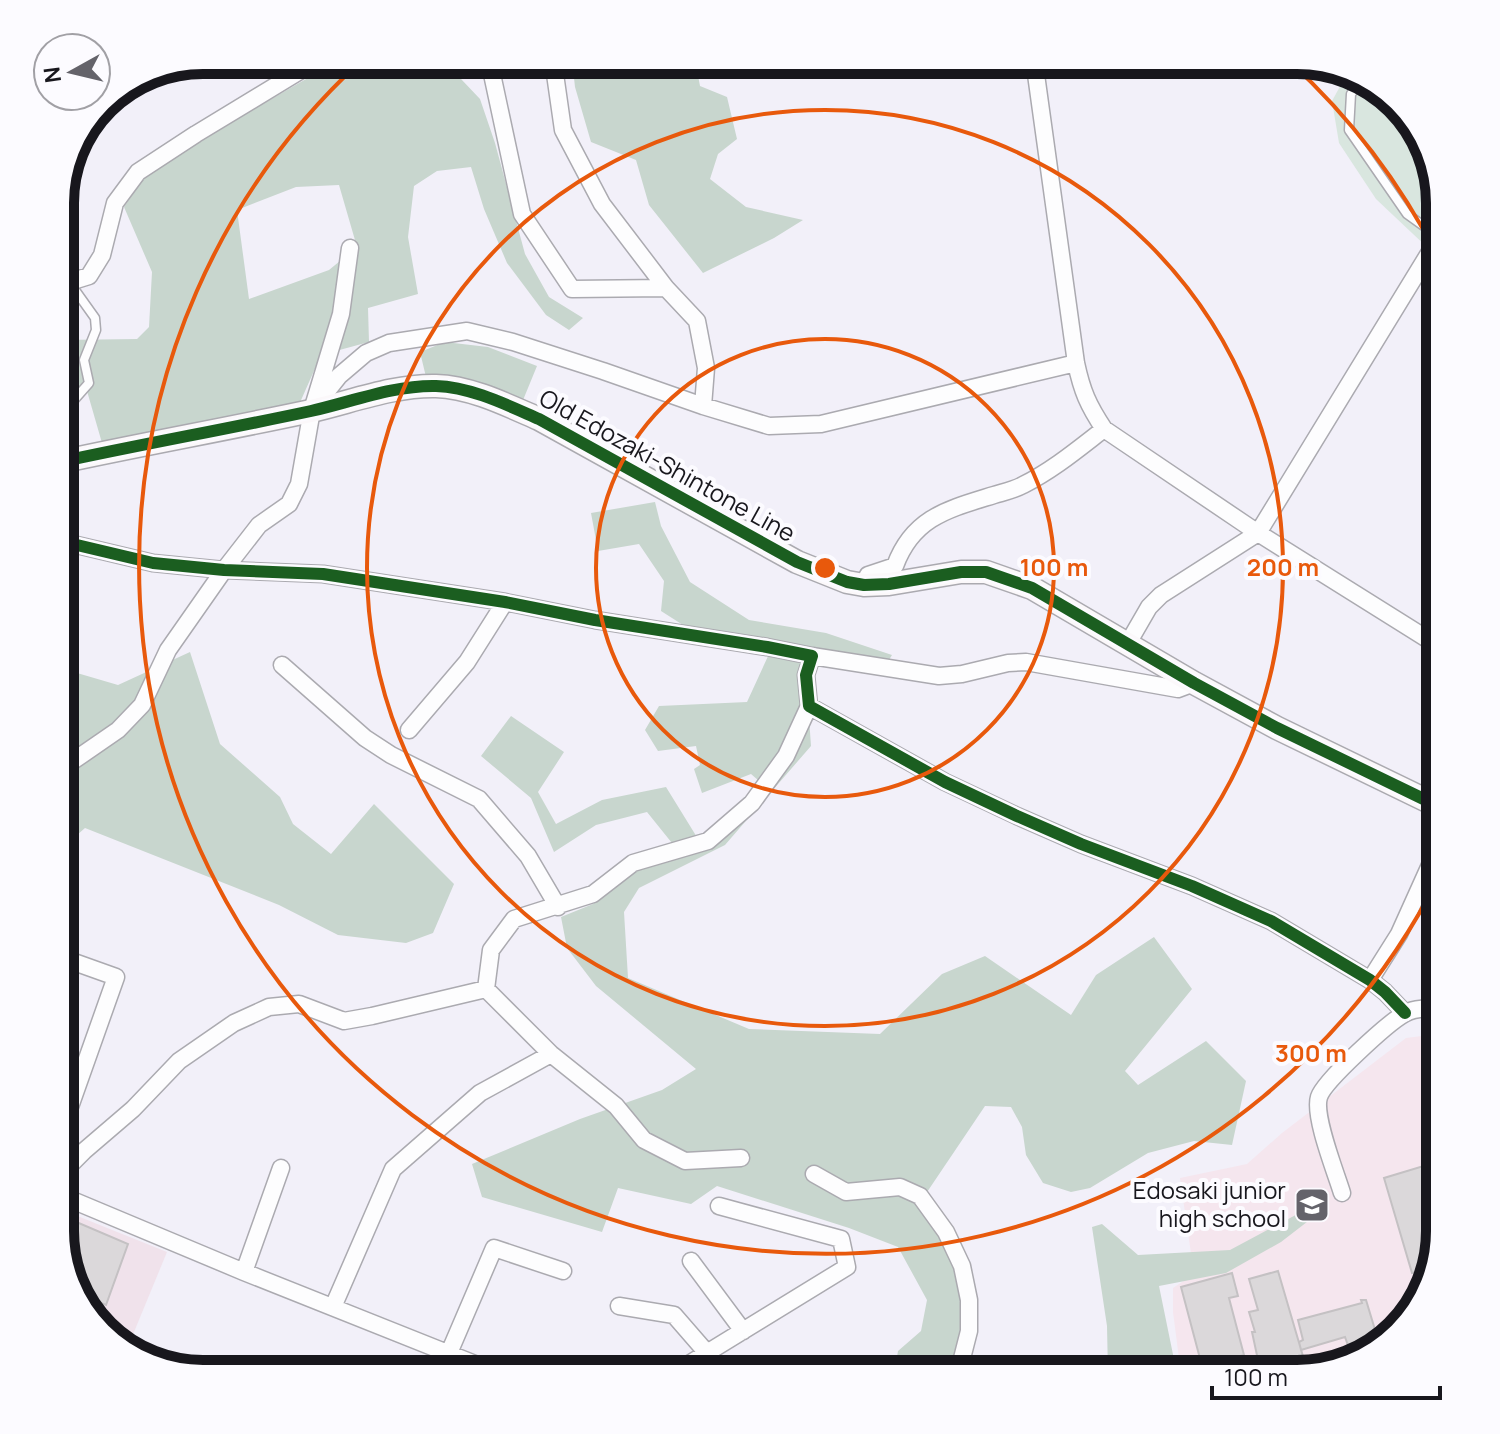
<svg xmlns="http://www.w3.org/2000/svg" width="1500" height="1434" viewBox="0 0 1500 1434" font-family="Manrope,sans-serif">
<rect width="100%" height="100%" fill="#f2f0f9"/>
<path fill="#f0e2eb" d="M60,1209L167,1252L127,1349L96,1326L60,1232Z"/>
<path fill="#f5e6ee" d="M1422,1036L1440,1039V1231L1429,1286L1392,1338L1298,1374H1181L1173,1312V1288L1194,1274L1180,1178L1247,1164L1282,1133L1406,1038Z"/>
<path fill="#d9e6df" d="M1343,81L1389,96L1404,108L1440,202V256L1430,250L1376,199L1339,143L1332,101Z"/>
<path fill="#c8d6ce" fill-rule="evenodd" d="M339,60H443L480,99L495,143L525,254L549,297L583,318L569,330L546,315L507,263L484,209L471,167L437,171L414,186L408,237L418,294L368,308L369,342L321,355L298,407L102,443L87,391L63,388L60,384V340L137,339L149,327L152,272L124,207L143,179L197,142ZM339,185L357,247L329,270L249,299L237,210L296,187Z
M572,60H695L700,86L727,97L737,139L718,154L710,179L746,207L803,220L774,238L703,273L649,205L636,160L591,142L575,87Z
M445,342L488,347L537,366L521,405L426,377L420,352Z
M655,502L661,526L690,582L749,620L826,633L892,655L881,673L812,657L806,675L811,746L725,845L639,888L624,912L628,978L749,1029L880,1034L942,974L985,956L1071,1015L1096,975L1154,937L1192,989L1125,1071L1138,1085L1206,1041L1246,1081L1232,1145L1194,1141L1148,1153L1090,1188L1071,1192L1043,1183L1026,1155L1022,1127L1011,1107L985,1106L919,1204L934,1210L974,1308L957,1374H894L898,1351L921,1331L927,1300L898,1247L849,1228L717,1186L691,1204L618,1188L602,1232L482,1197L472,1164L580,1119L662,1090L696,1069L596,986L567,948L561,917L593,904L637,862L680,853L647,812L596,825L554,852L531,798L481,756L511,716L564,752L538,792L556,824L602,800L666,787L703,847L766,787L751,774L702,793L694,769L700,765L696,746L658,751L645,730L659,706L747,702L769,654L705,639L661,611L664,581L639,544L598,551L591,513Z
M190,652L220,744L280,797L293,824L331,854L374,804L454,884L433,933L406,943L338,935L279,905L85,828L60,850V668L118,685Z
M1320,1202L1329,1205L1281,1242L1226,1273L1159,1286L1177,1374H1108L1107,1326L1092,1227L1102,1224L1138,1255L1230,1250Z"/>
<path fill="#dbd8da" stroke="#c4c1c3" stroke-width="2" d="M1440,1161V1231L1433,1267L1412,1273L1384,1178Z
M60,1215L128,1244L106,1305L84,1296L60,1232Z
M1278,1271L1307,1370L1298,1374H1261L1252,1332H1255L1249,1312L1258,1310L1249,1279Z
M1232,1273L1238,1296L1229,1298L1244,1355L1202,1366L1181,1287Z
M1361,1300H1366L1379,1343L1351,1354L1345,1337L1301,1350L1299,1342L1303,1340L1298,1320L1362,1303Z"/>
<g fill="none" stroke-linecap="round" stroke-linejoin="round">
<defs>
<path id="lane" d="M1364,77L1351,94L1349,130L1407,214L1439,237
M69,459L66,409L89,383L84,360L96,330L95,318L70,283"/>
<path id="street" d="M489,60L522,214L572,289L666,288
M553,60L563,130L602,204L666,288L697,321L706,368L703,406
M1034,60L1076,363C1082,391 1088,405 1104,429L1258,533L1440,647
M60,285L89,276L102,255L115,203L138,172L196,134L318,60
M312,410L339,376L366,353L389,343L467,331L513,342L603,371L703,406L769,426L821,424L1076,363
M60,541L153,563L224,570L323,574L505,602L595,620L767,647L812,656L806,675L809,706L945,782L1017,816L1081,844L1192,886L1271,921L1370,980L1385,992L1405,1013
M864,585L868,575L895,566C913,517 949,509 994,495C1004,492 1014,490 1023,485C1053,470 1078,449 1104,429
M1127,645L1149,607L1161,595L1258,533L1439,237
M812,656L939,676L962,674L1008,663L1026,662L1178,689L1194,683
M282,665L365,738L391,755L479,799L528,856L558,907
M409,730L467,662L505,602
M60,767L73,761L118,730L142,705L168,650L224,570L259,525L289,504L299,484L312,410L341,314L350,248
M1370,980L1399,934L1440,843
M486,989L491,950L514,919L593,894L633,863L708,841L752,803L786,756L809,706
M60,1135L116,977L60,957
M814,1174L846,1192L900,1187L920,1196L946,1232L962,1266L969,1300V1331L958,1374
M60,1175L84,1151L133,1109L179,1061L234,1023L269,1007L299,1004L344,1021L372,1016L486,989L551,1054L616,1106L644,1140L685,1161L741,1158
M1342,1193C1336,1173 1313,1116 1319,1097C1324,1081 1388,1023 1404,1014C1415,1007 1428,1008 1440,1010
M60,1195L244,1272L500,1374
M691,1261L743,1331
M244,1272L281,1168
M619,1306L674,1315L707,1353
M333,1307L393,1169L480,1093L551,1054
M440,1374L494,1248L563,1271
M693,1374L684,1367L847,1267L841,1239L719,1206
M864,1374L885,1365"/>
<path id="secondary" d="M60,462C143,444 227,429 311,411C351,402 394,385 436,386C471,387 507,405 539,419L797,562L847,582L864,585L889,584L961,572H986L1032,588L1194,683L1277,728L1440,807"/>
</defs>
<use href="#lane" stroke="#abaab0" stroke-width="11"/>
<use href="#street" stroke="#abaab0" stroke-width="19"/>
<use href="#secondary" stroke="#abaab0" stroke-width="25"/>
<use href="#lane" stroke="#fdfdfe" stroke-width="8"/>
<use href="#street" stroke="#fdfdfe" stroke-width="16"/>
<use href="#secondary" stroke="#fbf8fa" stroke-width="22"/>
<defs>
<path id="cycleway" d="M60,462C143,444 227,429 311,411C351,402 394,385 436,386C471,387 507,405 539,419L797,562L847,582L864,585L889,584L961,572H986L1032,588L1194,683L1277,728L1440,807
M60,541L153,563L224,570L323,574L505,602L595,620L767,647L812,656L806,675L809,706L945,782L1017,816L1081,844L1192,886L1271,921L1370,980L1385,992L1405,1013"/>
</defs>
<use href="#cycleway" stroke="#fcfbff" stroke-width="17"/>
<use href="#cycleway" stroke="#1b5e20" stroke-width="12"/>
</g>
<g fill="none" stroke="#e8590c" stroke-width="4">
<circle cx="825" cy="568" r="229"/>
<circle cx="825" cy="568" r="458"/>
<path d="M1440 875A687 687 0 1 1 361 61M1289 61A687 687 0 0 1 1440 261"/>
</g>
<defs>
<symbol id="school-square" viewBox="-11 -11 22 22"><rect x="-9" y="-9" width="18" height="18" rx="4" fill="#64636a" stroke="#fcfbff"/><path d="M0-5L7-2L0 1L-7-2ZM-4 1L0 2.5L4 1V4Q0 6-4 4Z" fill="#fff"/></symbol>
</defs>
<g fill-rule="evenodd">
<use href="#school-square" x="1292" y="1185" width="40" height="40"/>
</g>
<g text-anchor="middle" stroke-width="8" stroke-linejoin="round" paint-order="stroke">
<g font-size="24" fill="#18171d" stroke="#fcfbff">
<text transform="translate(667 466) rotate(29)" y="8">Old Edozaki-Shintone Line</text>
</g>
<g font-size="24" fill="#18171d" stroke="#fcfbff" text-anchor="end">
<text x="1286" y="1199">Edosaki junior<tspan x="1286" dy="28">high school</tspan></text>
</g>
</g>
<path d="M0 0H1500V1434H0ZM203 74H1297A129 129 0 0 1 1426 203V1231A129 129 0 0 1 1297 1360H203A129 129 0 0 1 74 1231V203A129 129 0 0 1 203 74Z" fill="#fcfbff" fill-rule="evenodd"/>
<path fill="none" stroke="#18171d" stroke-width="10" d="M203 74H1297A129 129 0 0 1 1426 203V1231A129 129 0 0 1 1297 1360H203A129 129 0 0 1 74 1231V203A129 129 0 0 1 203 74Z"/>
<circle cx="825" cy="568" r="12" fill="#e8590c" stroke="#fcfbff" stroke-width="4"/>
<g font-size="24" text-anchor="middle" font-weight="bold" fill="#e8590c" stroke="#fcfbff" stroke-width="8" stroke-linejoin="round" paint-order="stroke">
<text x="1054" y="576">100 m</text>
<text x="1283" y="576">200 m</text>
<text x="1311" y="1062">300 m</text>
</g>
<g transform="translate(72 72) rotate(262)"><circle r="38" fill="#fcfbff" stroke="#a1a0a5" stroke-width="2"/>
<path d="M0-6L14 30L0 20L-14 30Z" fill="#64636a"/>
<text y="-12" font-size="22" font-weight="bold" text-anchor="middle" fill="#18171d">N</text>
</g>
<path d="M1212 1386v12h228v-12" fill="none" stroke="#18171d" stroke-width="4"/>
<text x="1224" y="1386" font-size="24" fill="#18171d" stroke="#fcfbff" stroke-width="6" paint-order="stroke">100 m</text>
</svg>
